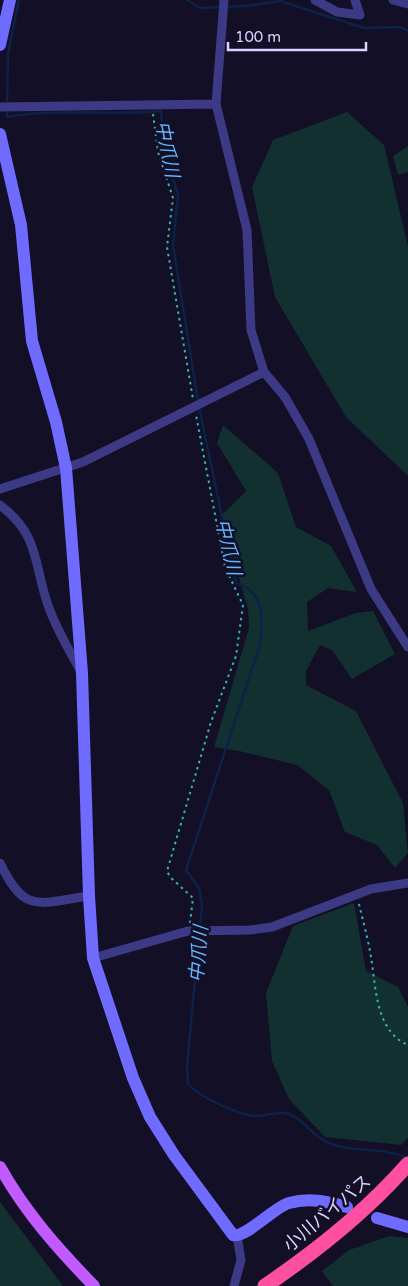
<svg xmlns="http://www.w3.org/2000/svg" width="408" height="1286" viewBox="0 0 408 1286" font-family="'Varela Round','Noto Sans JP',sans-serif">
<rect width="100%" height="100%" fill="#130f26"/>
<path fill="#12302f" d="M347,112L384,145L408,246V476L346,417L275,297L252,187L273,140Z
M408,146V172L398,175L393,156Z
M223,425L278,473L296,527L331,546L357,592L328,588L307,602L308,631L356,613L373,611L395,654L352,679L332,650L320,645L306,671V685L356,711L403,803L408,853L395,868L377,845L345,832L329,790L297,765L239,751L214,747L249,628L248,609L221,516L246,491L217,443Z
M354,903L366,971L398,987L408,1007V1138L401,1145L325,1137L289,1099L272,1061L266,993L293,926Z
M0,1202L63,1286H0Z
M389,1236L408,1238V1286H333L322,1271L349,1250Z"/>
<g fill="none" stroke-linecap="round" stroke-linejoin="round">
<path stroke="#0c2248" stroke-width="2.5" d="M187,0L200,8L245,6L280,1L364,28L400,27L408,31
M7,104L8,54L19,0
M7,109V117C57,108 109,116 161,111L165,154L178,195L173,245L198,401
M199,407L236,583C240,585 247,587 250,590C265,603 262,632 259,648L186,870L199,888L202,905L187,1066L188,1084C201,1098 238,1115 256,1116C265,1116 274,1112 283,1113C301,1114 311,1136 327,1142C353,1154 382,1146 408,1158"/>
<path stroke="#2fb8b0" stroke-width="2" stroke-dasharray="2.5 4" stroke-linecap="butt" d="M153,114L158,152L173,198L167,247L193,399
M359,904C363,921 368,939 371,957C376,986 375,1031 408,1045
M190,923L193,898L170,877L167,871L211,722L236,656L243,605L225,567L196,415"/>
<path stroke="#3d3a85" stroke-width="9" d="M224,0L216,104L247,230L251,330L264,372L285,397L309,439L371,589L408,647
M315,0L337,12L360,15L355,0
M393,0L408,4
M0,107L216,104
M0,489L83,462L264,372
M0,505C41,536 33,565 49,608C57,630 69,650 80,670
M0,863C25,915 38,903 89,896
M93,958L188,931L250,930L272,927L371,889L408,883
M234,1286L241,1260L237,1236"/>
<path stroke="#6f6bff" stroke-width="12" d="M0,45L10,0
M0,134L21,225L32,341L56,422L66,468L82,673L89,896L93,958L133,1078L150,1117L174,1155L233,1235C245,1239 274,1207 289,1203C310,1197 328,1202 347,1207
M377,1218L408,1227"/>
<path stroke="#c25bff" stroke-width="12" d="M0,1167C25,1212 58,1249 94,1286"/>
<path stroke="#ff4fa3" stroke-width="15" d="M265,1286C318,1250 366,1212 408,1164"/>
</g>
<g text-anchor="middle" stroke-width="5" stroke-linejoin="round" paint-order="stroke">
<g font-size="18" fill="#d9d4ff" stroke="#130f26">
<text transform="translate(327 1213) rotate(-40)" y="6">小川バイパス</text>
</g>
<g font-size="19" font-style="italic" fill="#62b6ff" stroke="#130f26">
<text transform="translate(168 149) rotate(79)" y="7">中爪川</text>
<text transform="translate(229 547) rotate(77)" y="7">中爪川</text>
<text transform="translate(198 954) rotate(-85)" y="7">中爪川</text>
</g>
</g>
<path d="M228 42v8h138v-8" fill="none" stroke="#d9d4ff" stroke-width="2.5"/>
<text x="235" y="42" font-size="15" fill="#d9d4ff" stroke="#130f26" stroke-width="4" paint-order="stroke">100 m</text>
</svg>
